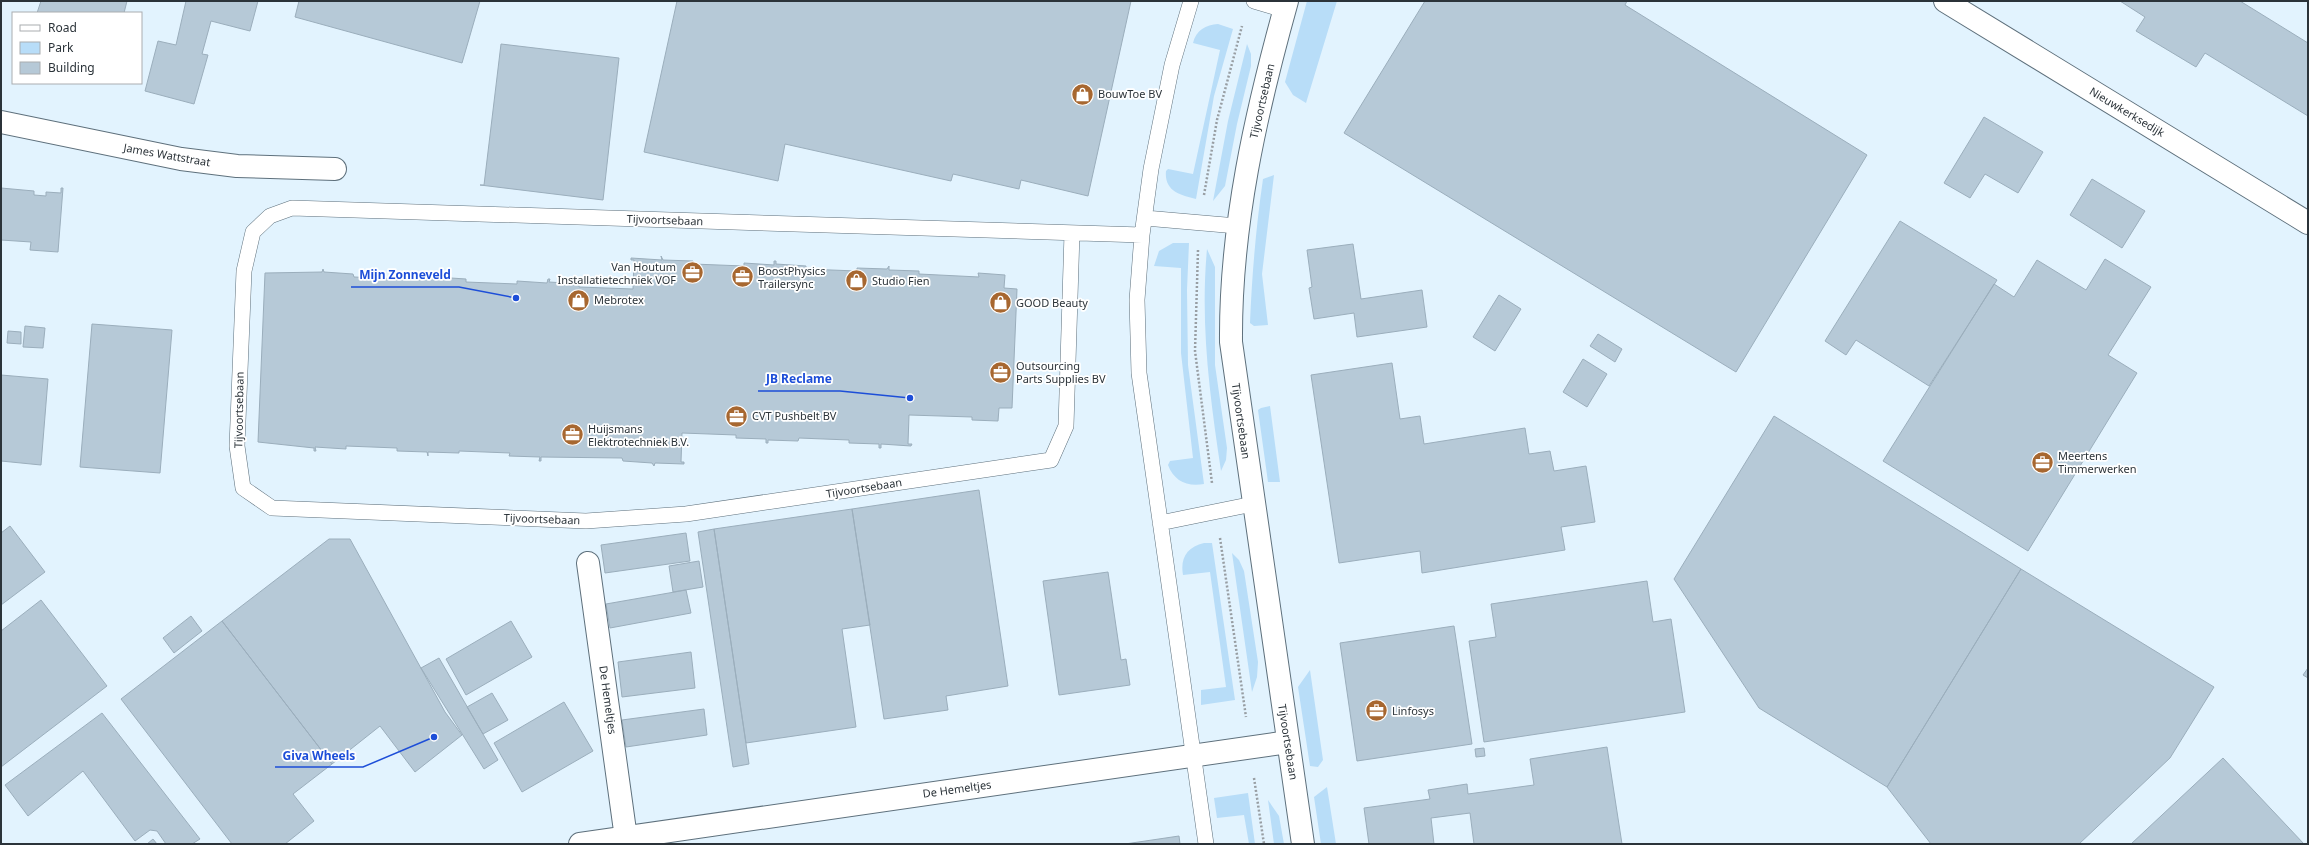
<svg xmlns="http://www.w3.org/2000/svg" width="2309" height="845" viewBox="0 0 2309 845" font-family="'Noto Sans',sans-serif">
<rect width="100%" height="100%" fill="#f5f9fc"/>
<path fill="#e2f3fe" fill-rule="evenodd" d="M1,1H2308V844H1ZM13,13H141V83H13Z"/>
<path fill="#b8ddf8" d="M1307,1H1337L1306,103L1293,95L1285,82Z
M1218,24L1233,29L1214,96L1196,199C1180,195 1164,191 1166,171L1168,169L1193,174L1220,50L1193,43C1196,30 1206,25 1218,24Z
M1247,44L1251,54V66L1237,124L1225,186L1213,201L1228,121Z
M1274,175L1262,274L1268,325L1254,326L1250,323C1252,274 1256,227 1263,179Z
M1173,243H1189L1187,290L1188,365L1204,484C1187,487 1174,481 1168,465L1170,461L1193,458L1181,353V268L1154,266L1159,251Z
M1207,249L1215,267V365L1227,448L1226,460L1221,471C1210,397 1200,325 1207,249Z
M1270,406L1280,482H1268L1258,410L1261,408Z
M1204,543H1212L1235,700L1201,705V690L1226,687L1210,572L1183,575C1180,558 1187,547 1204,543Z
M1232,553L1239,560L1244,571L1258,662L1257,677L1252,692Z
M1310,670L1323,760L1318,767L1310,766L1298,687Z
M1327,787L1336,844H1321L1314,797Z
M1248,793L1255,844H1249L1244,815L1217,818L1214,798Z
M1268,800L1279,816L1284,844H1274Z"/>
<path fill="#b6c9d7" stroke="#9baebc" d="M41,1H127L124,13H37Z
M186,1H258L250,31L211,21L202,54L208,55L194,104L145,91L158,41L176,45Z
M299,1H480L462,63L295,17Z
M677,1H1131L1088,196L1021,180L1019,189L953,174L951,181L785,144L778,181L644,152Z
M1425,1H1627L1625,5L1867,155L1736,372L1344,133Z
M2120,1H2240L2308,43V116L2205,53L2196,67L2136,31L2145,17Z
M501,44L619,58L603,200L480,185H484Z
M1984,117L2043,152L2018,193L1985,174L1970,198L1944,183Z
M2092,179L2145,211L2122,248L2070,215Z
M1,188L34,191V195L46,196V192L61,193V188H63L58,252L30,250L31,242L1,240Z
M1900,221L1997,280L1929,386L1856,340L1846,355L1825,341Z
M1353,244L1361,299L1422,290L1427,327L1357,337L1354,313L1314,319L1309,288L1312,287L1307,250Z
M661,256L663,260L693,261V264L744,266V263L774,265V261H776V264L806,266V269L857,271V268L887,269L889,266V270L919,271V274L979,277L978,273L1005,275L1004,288L1017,289L1012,408H999L998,421L972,420V417L909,415L908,444H912L911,446L881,444V448H879V444L849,443V440L799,438L798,441L768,440V443H766V439L736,438V435L682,433L681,462H684V464L655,463L654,466L652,463L623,461L622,458L541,457V461H539L540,457L509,456L510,453L459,451V453L428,452V456L427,452L397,451V448L346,446V449L315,447L316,451H314V448L258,442L265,273L322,272L323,269L324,272L353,274L354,277L404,279V276L434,277L435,274H436V277L466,279V282L517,284V281L547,283L548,279H550L549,282L579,284V287L633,289L634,260H631V258L662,260Z
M2105,259L2151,287L2108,355L2137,373L2028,551L1883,461L1994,284L2014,297L2037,260L2086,290Z
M1499,295L1521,309L1495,351L1473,337Z
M92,324L172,330L160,473L80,467Z
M25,326L45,328L43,348L23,347Z
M8,331L21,332V344L7,343Z
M1598,334L1622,349L1615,362L1590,346Z
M1583,359L1607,374L1587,407L1563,392Z
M1392,363L1400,419L1420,416L1424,444L1525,428L1529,454L1550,451L1554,471L1586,466L1595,522L1561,527L1565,550L1422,573L1420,551L1339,563L1311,375Z
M1,375L48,379L41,465L1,461Z
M1774,416L2021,569L1887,787L1759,708L1674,579Z
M979,490L1008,686L946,696L948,710L884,719L852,509Z
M852,509L870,625L842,629L856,727L746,743L714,529Z
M10,526L45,572L1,605V533Z
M714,529L749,764L733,767L698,532Z
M686,533L690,561L605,573L601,545Z
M329,539H350L445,712L462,735L415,772L380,726L332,764L222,621Z
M699,561L703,587L673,592L669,566Z
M2021,569L2214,687L2170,758L2079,844H1931L1887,787Z
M1108,572L1121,660L1126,659L1130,685L1059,695L1043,581Z
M1647,581L1653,622L1671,619L1685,712L1484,742L1469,641L1496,637L1491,604Z
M686,590L691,613L610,628L606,604Z
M41,600L107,686L1,767V631Z
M191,616L202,631L174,653L163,638Z
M222,621L332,764L293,794L314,821L285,844H232L121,699Z
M511,621L532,657L466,695L446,659Z
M1454,626L1472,744L1357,761L1340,643Z
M691,652L695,688L622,697L618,662Z
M439,658L498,760L484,769L421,668Z
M2308,668V678L2303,675Z
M492,693L508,720L483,734L467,707Z
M564,702L593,751L522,792L494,743Z
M704,709L707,735L626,747L622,720Z
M102,713L200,839L192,844H166L157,831L150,830L135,841L83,771L28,816L5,785Z
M1607,747L1622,844H1474L1470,813L1431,818L1434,844H1369L1364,808L1430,799L1428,790L1467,784L1468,794L1534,785L1530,759Z
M1484,748L1485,756L1476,757L1475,749Z
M2223,758L2304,844H2131Z
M1179,836L1180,844H1125Z
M153,839L157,844H147Z"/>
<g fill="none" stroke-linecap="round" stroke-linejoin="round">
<defs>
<path id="lane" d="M1191,1L1172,65L1151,169L1142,235L1137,300L1139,373L1206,844
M1254,1L1284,10
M1145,218L1237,226
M1072,233L1066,426L1051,460L686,514L586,521L272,508L243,488L237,446L244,271L253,232L270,216L292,208L1142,235
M1160,523L1253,504"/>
<path id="street" d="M1,122L181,159L237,166L335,169
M588,563L626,838
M580,844L1288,742"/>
<path id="secondary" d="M1287,1C1256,112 1230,226 1231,342L1303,844
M1945,1L2308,223"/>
</defs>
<use href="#lane" stroke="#5e707c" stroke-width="16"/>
<use href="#street" stroke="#5e707c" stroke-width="24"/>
<use href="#secondary" stroke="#5e707c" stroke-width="24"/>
<path stroke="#989ea3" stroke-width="2.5" stroke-dasharray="2 2" stroke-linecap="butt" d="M1204,195L1217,120L1242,26
M1198,250L1195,351L1212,483
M1220,538L1246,717
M1254,778L1264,844"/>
<use href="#lane" stroke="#fff" stroke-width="15"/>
<use href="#street" stroke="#fff" stroke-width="22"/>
<use href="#secondary" stroke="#fff" stroke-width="22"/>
</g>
<defs>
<symbol id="shop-disc" viewBox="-11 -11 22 22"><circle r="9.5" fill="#a76730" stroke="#fff"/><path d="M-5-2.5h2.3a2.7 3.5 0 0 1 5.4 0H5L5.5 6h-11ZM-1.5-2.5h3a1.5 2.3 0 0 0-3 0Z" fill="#fff"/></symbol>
<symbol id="office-disc" viewBox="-11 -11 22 22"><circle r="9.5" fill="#a76730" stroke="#fff"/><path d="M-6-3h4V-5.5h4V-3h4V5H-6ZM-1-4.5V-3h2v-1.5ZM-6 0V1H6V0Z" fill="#fff"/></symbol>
</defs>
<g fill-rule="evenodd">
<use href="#shop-disc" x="1070" y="82" width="25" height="25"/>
<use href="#office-disc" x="680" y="260" width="25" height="25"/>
<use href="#office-disc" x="730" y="264" width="25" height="25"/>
<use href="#shop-disc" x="844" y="268" width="25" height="25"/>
<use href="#shop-disc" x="566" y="288" width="25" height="25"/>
<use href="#shop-disc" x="988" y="290" width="25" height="25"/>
<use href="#office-disc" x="988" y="360" width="25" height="25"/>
<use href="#office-disc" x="724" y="404" width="25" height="25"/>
<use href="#office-disc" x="560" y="422" width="25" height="25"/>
<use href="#office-disc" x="2030" y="450" width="25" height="25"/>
<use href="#office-disc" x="1364" y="698" width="25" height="25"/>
</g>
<g text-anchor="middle" stroke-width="3.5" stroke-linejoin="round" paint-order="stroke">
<g font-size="11" fill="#2b3339" stroke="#fff" text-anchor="start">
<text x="1098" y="98">BouwToe BV</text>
<text x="676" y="271" text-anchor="end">Van Houtum<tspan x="676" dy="13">Installatietechniek VOF</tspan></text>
<text x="758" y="275">BoostPhysics<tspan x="758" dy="13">Trailersync</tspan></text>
<text x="872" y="285">Studio Fien</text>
<text x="594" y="304">Mebrotex</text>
<text x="1016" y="307">GOOD Beauty</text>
<text x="1016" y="370">Outsourcing<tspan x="1016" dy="13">Parts Supplies BV</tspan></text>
<text x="752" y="420">CVT Pushbelt BV</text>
<text x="588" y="433">Huijsmans<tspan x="588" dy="13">Elektrotechniek B.V.</tspan></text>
<text x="2058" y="460">Meertens<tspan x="2058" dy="13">Timmerwerken</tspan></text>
<text x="1392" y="715">Linfosys</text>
</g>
<g font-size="11" fill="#2b3339" stroke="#fff">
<text transform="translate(1262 101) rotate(-77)" y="4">Tijvoortsebaan</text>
<text transform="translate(2127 112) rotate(31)" y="4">Nieuwkerksedijk</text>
<text transform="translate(167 155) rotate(10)" y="4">James Wattstraat</text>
<text transform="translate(665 220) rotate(2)" y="4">Tijvoortsebaan</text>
<text transform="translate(239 410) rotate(-89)" y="4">Tijvoortsebaan</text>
<text transform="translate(1241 421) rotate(82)" y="4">Tijvoortsebaan</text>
<text transform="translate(864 488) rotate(-9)" y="4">Tijvoortsebaan</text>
<text transform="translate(542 519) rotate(2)" y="4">Tijvoortsebaan</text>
<text transform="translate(608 700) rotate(82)" y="4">De Hemeltjes</text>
<text transform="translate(1288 742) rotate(81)" y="4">Tijvoortsebaan</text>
<text transform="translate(957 789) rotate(-8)" y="4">De Hemeltjes</text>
</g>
</g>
<path fill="none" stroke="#1d4ed8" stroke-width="1.5" d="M516 298L459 287H351M910 398L840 391H758M434 737L363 767H275"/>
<g fill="#1d4ed8" stroke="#fff" stroke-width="1.5">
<circle cx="516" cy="298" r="4"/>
<circle cx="910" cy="398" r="4"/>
<circle cx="434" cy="737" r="4"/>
</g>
<g font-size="12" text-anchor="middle" font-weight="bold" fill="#1d4ed8" stroke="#fff" stroke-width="3.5" stroke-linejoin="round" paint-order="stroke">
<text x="405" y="279">Mijn Zonneveld</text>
<text x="799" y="383">JB Reclame</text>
<text x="319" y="760">Giva Wheels</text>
</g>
<rect width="2309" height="845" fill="none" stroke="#2b3339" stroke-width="4"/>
<rect x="12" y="12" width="130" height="72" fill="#ffffff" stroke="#aaadb0"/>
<rect x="20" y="25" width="20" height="6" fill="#ffffff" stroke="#aaadb0"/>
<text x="48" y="32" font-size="12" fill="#2b3339">Road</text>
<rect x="20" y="42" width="20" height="12" fill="#b8ddf8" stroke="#aaadb0"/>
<text x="48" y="52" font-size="12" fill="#2b3339">Park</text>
<rect x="20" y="62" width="20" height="12" fill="#b6c9d7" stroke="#aaadb0"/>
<text x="48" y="72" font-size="12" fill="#2b3339">Building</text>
</svg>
